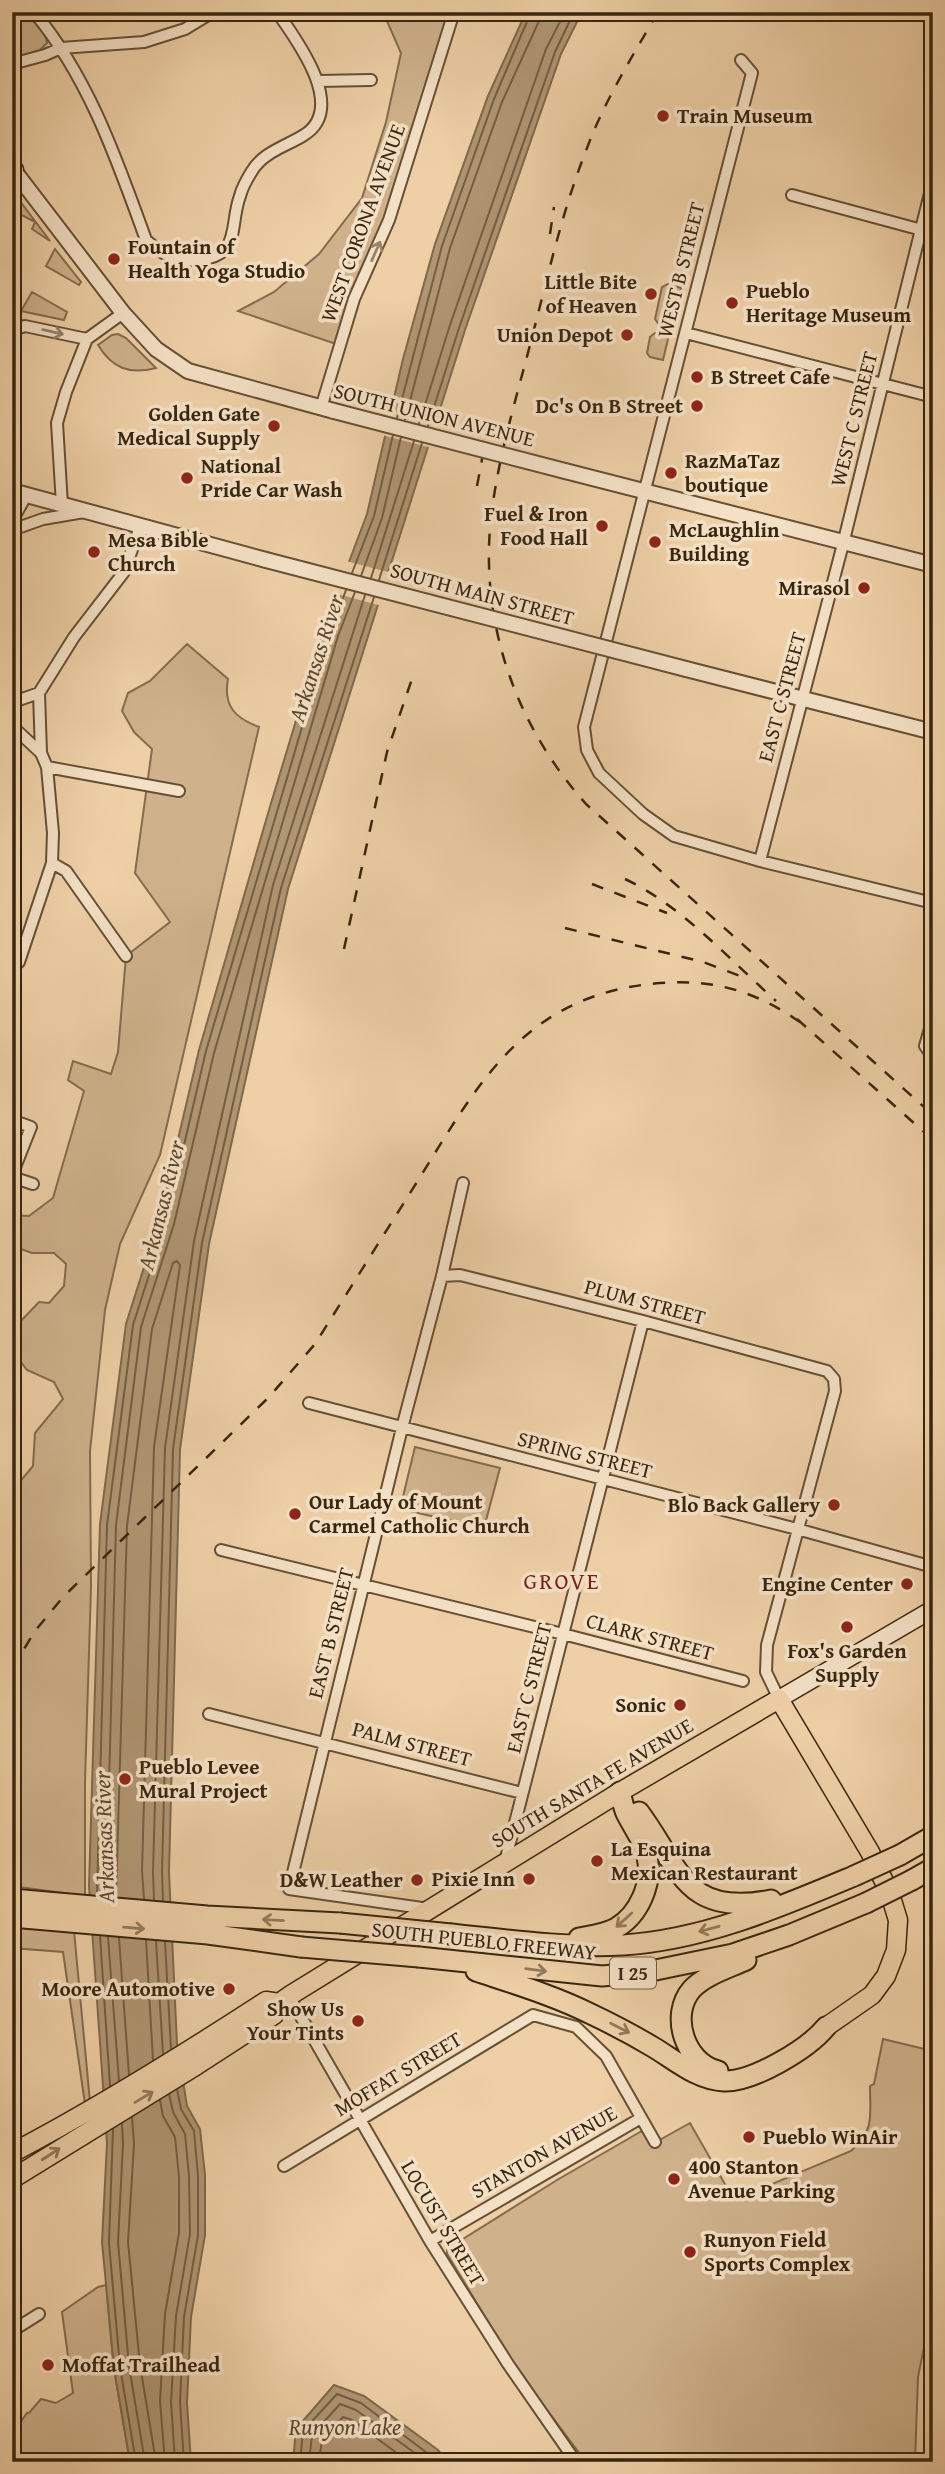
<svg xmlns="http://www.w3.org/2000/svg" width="945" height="2474" viewBox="0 0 945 2474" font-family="'Gentium Book Plus',serif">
<rect width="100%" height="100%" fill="#eecfa6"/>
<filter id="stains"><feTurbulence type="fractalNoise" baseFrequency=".00286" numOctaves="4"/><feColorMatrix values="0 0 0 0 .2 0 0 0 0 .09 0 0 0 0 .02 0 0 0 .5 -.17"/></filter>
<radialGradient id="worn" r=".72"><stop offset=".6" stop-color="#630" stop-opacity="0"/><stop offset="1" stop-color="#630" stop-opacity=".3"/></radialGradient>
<path fill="#cfb28c" stroke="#846c4e" stroke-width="2" d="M12,12H25L45,34L47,43L40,50L12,59Z
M383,12H454L404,178L339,345L238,311L274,292L319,254L362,198L386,122L401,53Z
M12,191L13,192L50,241L32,229L35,222L12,210Z
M55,249L81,282L79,285L46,266Z
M668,284L681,288L673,323L668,325L658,323L655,319L662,287Z
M32,292L67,312L64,320L21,311Z
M655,333L665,335L668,339L663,360L650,357L647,353L650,337Z
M118,334L126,338L156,368C129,375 112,368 98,345L112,335Z
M187,644L228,679C223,706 235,718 259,727L160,1155L120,1244L105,1310L90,1451L91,1587L85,1782V1896L12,1886V1491L33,1466L35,1433L63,1399L54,1382L27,1370L13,1352L18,1324L39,1302L49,1303L64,1286L66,1264L54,1253H32L12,1246V1215L29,1216L53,1198L84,1091L68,1080L73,1061L111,1074L118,1052L126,956L170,922L135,873L152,749L134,732L122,711L128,693L150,681Z
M415,1447L500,1468L484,1528L400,1509Z
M12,1926L74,1931L90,2102L85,2104L63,1952L12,1948Z
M883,2039L933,2051V2303L918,2377L915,2462H586L520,2374L447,2254V2249L557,2180L647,2128L656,2142L690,2123L734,2200L851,2151C875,2129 870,2117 870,2086L874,2084Z
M106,2285L114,2369L130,2462H12V2434L27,2413H29L41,2399L56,2403L73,2393L62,2312L98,2287Z"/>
<path fill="#b09673" stroke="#80694b" stroke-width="2" d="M526,12H582L561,54L465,330L288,889L209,1244L180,1449L169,1872L177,2044L187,2106L200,2129L205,2175V2235L191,2317L187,2403L191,2462H130L114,2368L102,2242L107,2143L89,1886L100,1524L126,1324L159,1220L199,1050L269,810L323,631L367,514L403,359L435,244L488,96Z
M334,2385L364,2396L438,2450L448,2462H293L296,2429Z"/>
<path fill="#eecfa6" d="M388,410L440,423L432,448L382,435Z
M346,561L392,573L382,606L334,593Z"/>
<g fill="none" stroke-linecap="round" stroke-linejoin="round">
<path stroke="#745e41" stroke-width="2" d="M397,418L442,246L494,99L531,12
M405,420L450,248L502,102L539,21L540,12
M419,424L450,325L546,49L565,12
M428,426L459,328L555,52L574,12
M352,573L374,516L393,435
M361,576L382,518L401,437
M371,578L414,441
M379,580L422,443
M97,1895L107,1525L133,1325L166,1222L206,1051L330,633L346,590
M106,1896L116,1525L141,1327L174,1224L214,1053L338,636L355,592
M116,1897L127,1526L152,1329L173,1263L177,1261L180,1265L154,1447L142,1871L144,1899
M154,1900L153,1872L165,1448L194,1241L273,885L365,595
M163,1901L162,1872L173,1449L202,1243L281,888L374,597
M100,1936L110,2086
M108,1937L119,2081
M119,1938L129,2075
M146,1940L153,2060
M156,1941L163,2054
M165,1942L171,2049
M177,2089L181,2109L194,2131L198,2176V2235L184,2317L180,2402L184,2462
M169,2094L173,2112L185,2134L189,2176L190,2234L176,2316L171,2402L175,2462
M160,2100L163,2116L175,2137L179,2177V2233L165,2314L160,2401L165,2462
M132,2117L134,2144L128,2242L140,2365L156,2462
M122,2124L123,2144L118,2242L129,2366L145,2462
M113,2129L109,2243L120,2367L136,2462
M300,2462L303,2431L337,2394L361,2403L439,2462
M309,2462L312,2435L340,2404L356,2410L427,2462
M319,2462L322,2439L343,2417L352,2420L409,2462"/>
<defs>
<path id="minor" d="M34,12C89,78 117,160 146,240C162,254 176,263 198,260C242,256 229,225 240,196C242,188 247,179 252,171C263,152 287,146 304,135C348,108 296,39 277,12
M741,60L752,73L584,727L587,750L599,773L643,814L674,836L760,861L933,903
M12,64L45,55L61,48L144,42L185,29L213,12
M318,81L371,80
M792,195L933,233
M19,328L25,326L87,339
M686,333L933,397
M321,408L354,299L389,220L454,12
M62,505L57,423L66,392L87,339L123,313
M12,521L26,496
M12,530L43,519L84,512
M12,701L19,700L39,693
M12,726L41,753
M47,767L179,791
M760,861L843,544L933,181
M52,863L66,871L126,956
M12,967L19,962L52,863L53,833L47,767L41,753L39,693L74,637L124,572L140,527
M933,1018L925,1046L933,1057
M12,1120L31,1127L12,1175
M12,1177L33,1184
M442,1276L460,1275L643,1321L827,1371L834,1379L835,1391L767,1645L766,1672L779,1699
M309,1403L797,1529L933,1567
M221,1550L563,1634L743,1681
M209,1714L522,1793
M505,1862L643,1321
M429,1909L289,1889L402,1428L442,1276L463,1183
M289,1996L430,2241L508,2364L576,2462
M284,2166L533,2015L576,2027L606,2056L655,2142
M430,2241L641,2118
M12,2331L39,2314"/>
<path id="tertiary" d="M12,168L123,313L156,349L188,371L334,411
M565,471L933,565
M12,491L266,560
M686,669L933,732"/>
<path id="secondary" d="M12,165L15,170
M779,1699L933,1609"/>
<path id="primary" d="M12,2153C100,2107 183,2055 266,2001L279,2003
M12,2179L197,2065L274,2015L279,2003L289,1996L620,1792L779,1699L870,1852L890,1894L898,1920L896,1950L886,1976L872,1995L826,2027"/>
<path id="motorway" d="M639,1812C681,1869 685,1917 771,1900
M900,1855L933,1836
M912,1880L933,1868
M12,1899L207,1916L340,1923
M12,1917L208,1934L301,1947
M451,1934C508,1940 566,1948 623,1945C704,1940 780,1907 854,1876
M579,1938C591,1936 605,1934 616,1928C639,1915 653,1883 647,1857C644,1840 633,1828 626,1813C623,1806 622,1799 620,1792
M419,1957L602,1976L646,1972L733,1954L789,1935L866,1903
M476,1971C515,1984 555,1996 591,2014C612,2024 633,2035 653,2047C675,2060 697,2080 724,2081C753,2082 808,2049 826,2027
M718,2071C685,2063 669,2015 692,1989C705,1975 729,1968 746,1960"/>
</defs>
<use href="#minor" stroke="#665035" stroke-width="14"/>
<use href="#tertiary" stroke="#665035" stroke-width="18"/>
<use href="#secondary" stroke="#39260f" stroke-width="19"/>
<use href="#primary" stroke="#39260f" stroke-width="21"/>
<use href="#motorway" stroke="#39260f" stroke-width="23"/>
<use href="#minor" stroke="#f4e0c5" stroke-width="10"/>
<use href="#tertiary" stroke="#f4e0c5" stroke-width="14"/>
<use href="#secondary" stroke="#f4e0c5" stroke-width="16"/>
<use href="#primary" stroke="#eecfa6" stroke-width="18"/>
<use href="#motorway" stroke="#eecfa6" stroke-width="19"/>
<path stroke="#39260f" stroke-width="2.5" stroke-dasharray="12 12" stroke-linecap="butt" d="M658,12C632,57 605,100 587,148C562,211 548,276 531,341C518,392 502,444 494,496C475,608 510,719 586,804L933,1115
M550,234L554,207
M477,486L489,422
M625,879C682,906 729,959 776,1001
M592,884L667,913
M565,928L703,962L743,977
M344,949L387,752L414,673
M797,1019L933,1140
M12,1669L35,1631L63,1597L269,1397L315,1344C349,1290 383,1236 417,1182C481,1079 526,994 660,983C717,979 758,992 804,1025"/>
<defs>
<path id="tertiary-bridge" d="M334,411L565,471
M266,560L686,669"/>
<path id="motorway-bridge" d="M854,1876L900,1855
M866,1903L912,1880
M340,1923L451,1934
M301,1947L419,1957"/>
</defs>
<use href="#tertiary-bridge" stroke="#665035" stroke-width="18" stroke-linecap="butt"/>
<use href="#motorway-bridge" stroke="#39260f" stroke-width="23" stroke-linecap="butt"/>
<use href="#tertiary-bridge" stroke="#f4e0c5" stroke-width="14"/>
<use href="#motorway-bridge" stroke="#eecfa6" stroke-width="19"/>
</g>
<defs><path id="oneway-shaft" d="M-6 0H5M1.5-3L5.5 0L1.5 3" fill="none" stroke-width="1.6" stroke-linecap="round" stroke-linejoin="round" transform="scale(1.75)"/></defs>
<g stroke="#96836a">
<use href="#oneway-shaft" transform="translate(376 251) rotate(-66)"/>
<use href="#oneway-shaft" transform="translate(53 332) rotate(13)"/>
</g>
<g stroke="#947a5a">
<use href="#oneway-shaft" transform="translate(273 1920) rotate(-177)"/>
<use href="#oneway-shaft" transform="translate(624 1920) rotate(138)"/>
<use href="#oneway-shaft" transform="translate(134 1928) rotate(5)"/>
<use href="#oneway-shaft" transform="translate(709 1929) rotate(165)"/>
<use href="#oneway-shaft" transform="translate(536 1970) rotate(7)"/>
<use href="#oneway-shaft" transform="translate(620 2028) rotate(27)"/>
<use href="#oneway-shaft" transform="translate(144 2097) rotate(-31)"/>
<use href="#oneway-shaft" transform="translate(51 2154) rotate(-33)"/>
</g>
<g fill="#8f2418" stroke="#f4e0c5" stroke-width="2.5">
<circle cx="663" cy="116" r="7"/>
<circle cx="114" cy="259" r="7"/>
<circle cx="651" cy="294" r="7"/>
<circle cx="732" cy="303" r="7"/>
<circle cx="627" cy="335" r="7"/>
<circle cx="697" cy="377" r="7"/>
<circle cx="697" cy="406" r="7"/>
<circle cx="274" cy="426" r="7"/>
<circle cx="671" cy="473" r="7"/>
<circle cx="187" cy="478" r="7"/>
<circle cx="602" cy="526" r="7"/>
<circle cx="655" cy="542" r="7"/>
<circle cx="94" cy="552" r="7"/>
<circle cx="864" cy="588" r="7"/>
<circle cx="834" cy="1505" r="7"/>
<circle cx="295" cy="1514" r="7"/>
<circle cx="907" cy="1584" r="7"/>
<circle cx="847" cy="1627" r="7"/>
<circle cx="680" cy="1705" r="7"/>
<circle cx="125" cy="1779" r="7"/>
<circle cx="597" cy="1861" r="7"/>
<circle cx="529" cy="1879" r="7"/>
<circle cx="417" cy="1880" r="7"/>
<circle cx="229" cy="1989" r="7"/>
<circle cx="358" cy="2021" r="7"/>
<circle cx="749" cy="2137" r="7"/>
<circle cx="674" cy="2179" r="7"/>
<circle cx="690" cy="2252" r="7"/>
<circle cx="48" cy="2365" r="7"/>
</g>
<g text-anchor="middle" stroke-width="7" stroke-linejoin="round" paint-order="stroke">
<rect fill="#f4e0c5" stroke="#715e46" stroke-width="2" x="610" y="1957.5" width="46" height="31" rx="5"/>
<g font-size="19" font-weight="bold" fill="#39260f">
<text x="633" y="1980">I 25</text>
</g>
<g font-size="21" font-weight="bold" fill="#39260f" stroke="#f4e0c5" text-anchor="start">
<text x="677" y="123">Train Museum</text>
<text x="128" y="254">Fountain of<tspan x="128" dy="24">Health Yoga Studio</tspan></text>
<text x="637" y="289" text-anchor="end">Little Bite<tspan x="637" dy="24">of Heaven</tspan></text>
<text x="746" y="298">Pueblo<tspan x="746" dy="24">Heritage Museum</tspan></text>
<text x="613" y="342" text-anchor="end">Union Depot</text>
<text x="711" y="384">B Street Cafe</text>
<text x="683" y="413" text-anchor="end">Dc's On B Street</text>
<text x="260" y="421" text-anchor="end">Golden Gate<tspan x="260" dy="24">Medical Supply</tspan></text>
<text x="685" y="468">RazMaTaz<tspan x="685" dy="24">boutique</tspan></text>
<text x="201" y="473">National<tspan x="201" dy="24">Pride Car Wash</tspan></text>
<text x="588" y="521" text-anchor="end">Fuel &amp; Iron<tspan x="588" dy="24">Food Hall</tspan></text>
<text x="669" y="537">McLaughlin<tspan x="669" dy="24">Building</tspan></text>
<text x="108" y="547">Mesa Bible<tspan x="108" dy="24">Church</tspan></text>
<text x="850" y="595" text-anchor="end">Mirasol</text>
<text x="309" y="1509">Our Lady of Mount<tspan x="309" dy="24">Carmel Catholic Church</tspan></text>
<text x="820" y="1512" text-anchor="end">Blo Back Gallery</text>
<text x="893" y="1591" text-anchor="end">Engine Center</text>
<text x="847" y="1658" text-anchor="middle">Fox's Garden<tspan x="847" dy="24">Supply</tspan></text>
<text x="666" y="1712" text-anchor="end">Sonic</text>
<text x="139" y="1774">Pueblo Levee<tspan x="139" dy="24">Mural Project</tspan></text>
<text x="611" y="1856">La Esquina<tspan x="611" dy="24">Mexican Restaurant</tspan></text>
<text x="515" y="1886" text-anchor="end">Pixie Inn</text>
<text x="403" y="1887" text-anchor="end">D&amp;W Leather</text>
<text x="215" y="1996" text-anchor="end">Moore Automotive</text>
<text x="344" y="2016" text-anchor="end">Show Us<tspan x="344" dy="24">Your Tints</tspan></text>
<text x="763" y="2144">Pueblo WinAir</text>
<text x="688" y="2174">400 Stanton<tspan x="688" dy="24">Avenue Parking</tspan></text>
<text x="704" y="2247">Runyon Field<tspan x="704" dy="24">Sports Complex</tspan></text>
<text x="62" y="2372">Moffat Trailhead</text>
</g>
<g font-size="21" fill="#39260f" stroke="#f4e0c5">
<text transform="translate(363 223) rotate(-70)" y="7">WEST CORONA AVENUE</text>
<text transform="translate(681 270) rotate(-76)" y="7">WEST B STREET</text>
<text transform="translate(434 415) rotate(14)" y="7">SOUTH UNION AVENUE</text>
<text transform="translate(854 419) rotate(-76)" y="7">WEST C STREET</text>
<text transform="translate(482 594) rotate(15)" y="7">SOUTH MAIN STREET</text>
<text transform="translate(782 697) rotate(-75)" y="7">EAST C STREET</text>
<text transform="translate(645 1302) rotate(15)" y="7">PLUM STREET</text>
<text transform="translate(585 1455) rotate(14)" y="7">SPRING STREET</text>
<text transform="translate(331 1633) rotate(-76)" y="7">EAST B STREET</text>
<text transform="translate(650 1637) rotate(15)" y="7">CLARK STREET</text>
<text transform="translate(529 1688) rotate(-76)" y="7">EAST C STREET</text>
<text transform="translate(412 1744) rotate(15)" y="7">PALM STREET</text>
<text transform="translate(592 1783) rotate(-31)" y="7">SOUTH SANTA FE AVENUE</text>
<text transform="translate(484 1941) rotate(6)" y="7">SOUTH PUEBLO FREEWAY</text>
<text transform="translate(398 2074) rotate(-31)" y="7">MOFFAT STREET</text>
<text transform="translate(544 2152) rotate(-30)" y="7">STANTON AVENUE</text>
<text transform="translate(443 2223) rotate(59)" y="7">LOCUST STREET</text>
</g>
<g font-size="23" font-style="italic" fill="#5d482d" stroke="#f4e0c5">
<text transform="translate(316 658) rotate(-72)" y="8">Arkansas River</text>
<text transform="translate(161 1205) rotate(-76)" y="8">Arkansas River</text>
<text transform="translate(104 1837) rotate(-92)" y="8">Arkansas River</text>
<text x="345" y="2435">Runyon Lake</text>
</g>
<g font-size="23" letter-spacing="2" fill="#7a1f14" stroke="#f4e0c5">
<text x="562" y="1589">GROVE</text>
</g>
</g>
<rect width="945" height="2474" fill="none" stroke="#eecfa6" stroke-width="42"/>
<rect x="14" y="14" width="917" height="2446" fill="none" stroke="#39260f" stroke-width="3.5"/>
<rect x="21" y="21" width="903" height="2432" fill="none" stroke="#39260f" stroke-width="2"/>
<rect width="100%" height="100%" filter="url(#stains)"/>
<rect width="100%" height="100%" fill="url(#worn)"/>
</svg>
